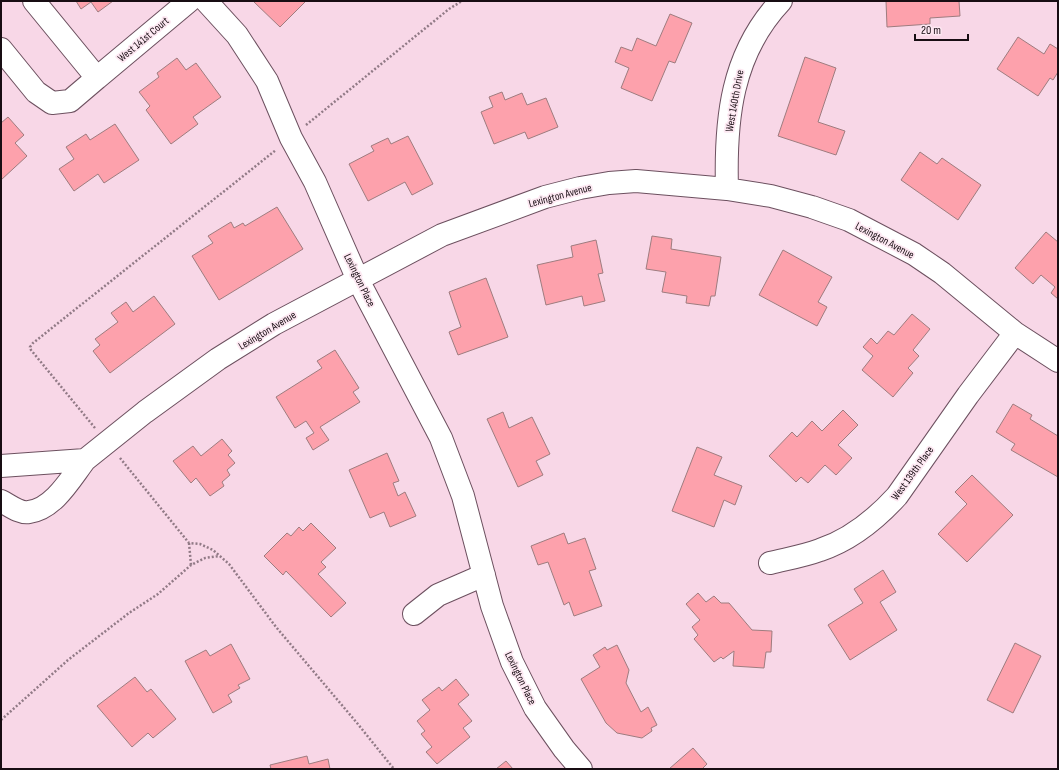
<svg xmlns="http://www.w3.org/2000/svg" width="1059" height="770" viewBox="0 0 1059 770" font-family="'Sofia Sans Condensed',sans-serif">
<rect width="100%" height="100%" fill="#f8d7e7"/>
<path fill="#fda1ac" stroke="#9e7c7f" d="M76,1H113L98,12L91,2L81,9Z
M253,1H306L280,27Z
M886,1H959L960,16L930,18V24L887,27Z
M670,14L692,23L675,63L669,61L652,101L621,88L629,68L615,62L621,47L632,51L637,38L656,46Z
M1018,37L1044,54L1050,44L1058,49V72L1053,80L1050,78L1038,96L997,69Z
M805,57L836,68L818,122L845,131L836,155L778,136Z
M177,58L186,70L196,63L221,97L193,117L198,124L171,144L146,110L150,106L139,92L159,77L157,73Z
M502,92L505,100L522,93L527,105L546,98L558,127L528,139L525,132L494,144L481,112L493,107L489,97Z
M8,117L24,135L15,143L27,156L1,180V123Z
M115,124L139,160L104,183L98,174L74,191L59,169L74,159L66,147L86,134L90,140Z
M408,136L433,184L412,195L405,182L368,201L349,164L374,151L371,146L388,138L391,144Z
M920,152L937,164L942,158L981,185L958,220L901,180Z
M277,207L303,249L219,300L192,256L213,243L208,236L231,222L234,228L243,223L245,226Z
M1046,232L1058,242V299L1051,293L1055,287L1041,275L1033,284L1015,268Z
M652,236L672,239L671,249L721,257L715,296H711L709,306L686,303L687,296L662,292L666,272L646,269Z
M596,240L603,273L598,274L605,301L584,306L582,296L546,305L537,265L573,257L571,246Z
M783,250L832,277L818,302L827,307L817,326L759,295Z
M486,278L508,337L458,355L449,332L461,327L449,292Z
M154,296L175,324L110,373L93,351L100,345L95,339L118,322L111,313L126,302L133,312Z
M912,314L930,329L913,350L919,356L908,368L913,373L893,397L862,370L873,356L863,347L871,338L877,344L888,331L894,335Z
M335,350L359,388L353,392L360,402L320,427L329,440L313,450L306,438L314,433L306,421L295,428L276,397L322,368L317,361Z
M1013,404L1032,415L1030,419L1058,436V477L1011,450L1015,444L996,432Z
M843,410L858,425L838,445L852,458L836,475L825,465L808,483L801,477L796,482L769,456L792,432L797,437L812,421L822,431Z
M503,412L509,428L532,417L550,454L536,461L543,475L518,487L487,419Z
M222,439L232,451L228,455L235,463L227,470L230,475L222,482L224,486L210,496L196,478L191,483L173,461L193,446L201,456Z
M697,447L722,457L714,475L742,486L735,505L724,500L714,527L672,511Z
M387,453L399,481L393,483L398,496L405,492L416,516L390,527L384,512L370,518L349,470Z
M972,475L1013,515L967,562L938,534L967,504L955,492Z
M311,523L336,548L321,562L326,567L318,574L346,603L331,617L286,571L283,575L264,556L287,533L291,536L299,527L303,531Z
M564,533L568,544L585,538L596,569L589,571L602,606L574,616L569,602L564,605L548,562L538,565L531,546Z
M883,570L896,592L880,602L897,630L850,660L828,625L863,603L854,589Z
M698,593L706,602L714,596L721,603H729L752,630L772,631L771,652H766L764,668L733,666L734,651L723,659L721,657L714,662L694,639L698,635L692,627L700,620L686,604Z
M1015,643L1041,656L1013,713L987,700Z
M231,644L250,679L238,685L240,688L228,695L232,702L213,713L185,661L206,650L210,656Z
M617,645L629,670L626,683L641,712L648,707L657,725L651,728L652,731L642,738L617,733L606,723L581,679L600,667L593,655L605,647L607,650Z
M135,677L147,692L151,689L176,719L153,738L148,733L132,747L97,706Z
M456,679L469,695L458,704L472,721L463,728L470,737L437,764L426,752L432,747L421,734L425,731L417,721L430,710L422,700L439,687L442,691Z
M693,748L707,764L702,769H669Z
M307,756L309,764L328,759L330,769H271L270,765Z
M506,761L513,769H496Z"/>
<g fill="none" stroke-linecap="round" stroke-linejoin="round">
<defs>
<path id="minor" d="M206,1L237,35L267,81L291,138L315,182L358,280L441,438L463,496L492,606L512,662L535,708L564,749L581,769
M1,49L36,92L52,103L70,101L97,78L34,1
M97,78L189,1
M727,189C725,120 731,54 781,1
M1,466L85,460L145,412L218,359L274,324L442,235L545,197L580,188L609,183L636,181L727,189L771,196L812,207L849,220L914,254L942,273L1015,333L1058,361
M1,501C9,505 20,514 29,512C54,509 71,478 85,460
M770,563C786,559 804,556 820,550C850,540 876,519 897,496L968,395L1015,333
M414,614L438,595L484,575"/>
</defs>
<use href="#minor" stroke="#6c505f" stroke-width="24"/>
<path stroke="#917a86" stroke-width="2.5" stroke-dasharray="2 2" stroke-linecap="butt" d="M306,125L449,9L462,1
M95,428L31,350L30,347L33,343L276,150
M120,458L189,543L200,544L213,550L229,564L276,627L357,723L394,769
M189,543L191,565
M1,720L68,660L129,613L158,594L191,565L205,558L219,556"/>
<use href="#minor" stroke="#fff" stroke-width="22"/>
</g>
<g text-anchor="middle" stroke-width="3.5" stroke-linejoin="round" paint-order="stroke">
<g font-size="11" fill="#180d13" stroke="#fde8f2">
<text transform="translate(143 39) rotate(-40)" y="4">West 141st Court</text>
<text transform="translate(734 101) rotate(-80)" y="4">West 140th Drive</text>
<text transform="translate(560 195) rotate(-15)" y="4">Lexington Avenue</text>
<text transform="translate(885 240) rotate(28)" y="4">Lexington Avenue</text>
<text transform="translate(360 280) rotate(64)" y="4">Lexington Place</text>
<text transform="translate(267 330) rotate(-31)" y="4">Lexington Avenue</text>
<text transform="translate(912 473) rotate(-54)" y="4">West 139th Place</text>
<text transform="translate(521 678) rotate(64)" y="4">Lexington Place</text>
</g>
</g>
<rect width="1059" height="770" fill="none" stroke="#180d13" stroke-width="4"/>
<path d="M915 34v6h53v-6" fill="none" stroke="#180d13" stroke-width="2"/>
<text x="921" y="34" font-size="12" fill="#180d13" stroke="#fde8f2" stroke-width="3" paint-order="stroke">20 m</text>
</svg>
